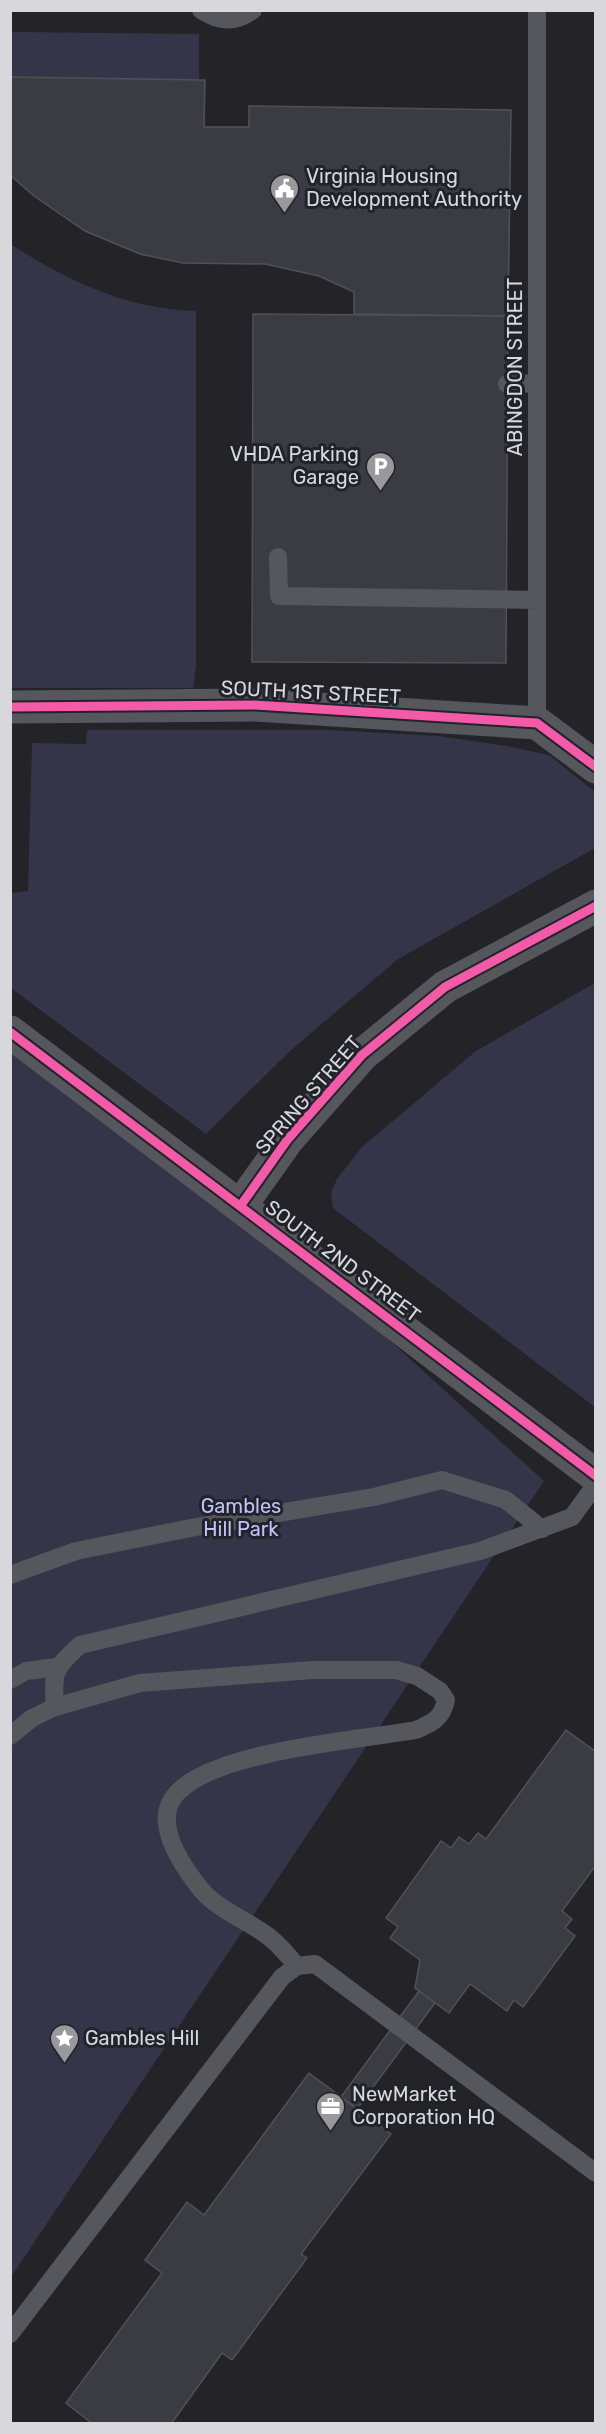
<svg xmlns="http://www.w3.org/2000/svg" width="606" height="2434" viewBox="0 0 606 2434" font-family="Rubik,sans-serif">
<rect width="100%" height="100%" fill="#242428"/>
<path fill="#343549" d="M11,32L199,34V80L11,77Z
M10,244C69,281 125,309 196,311V666L193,688H11Z
M87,730H331L438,736L507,746L549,755L595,792V848L398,959L290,1051L206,1134L11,988V893L28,891L32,743L86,744Z
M595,983V1407L333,1208L331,1193L337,1179L362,1147L476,1051Z
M11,1032L241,1205L544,1481L11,2277Z"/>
<path fill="#3b3b44" stroke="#515155" stroke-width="1.5" d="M10,77L205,80L204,127H249V106L511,110L508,316L354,314V292L319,276L265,264L183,263L140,254L85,231L34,196L10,175Z
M253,314L508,316L506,663L252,662Z
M566,1730L596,1752V1865L562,1911L572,1919L565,1928L575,1936L523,2007L514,2000L507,2011L470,1984L449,2013L415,1988L420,1960L390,1938L398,1927L386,1918L441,1841L451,1848L459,1837L469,1844L478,1833L486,1839Z
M419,1991L435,2003L357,2109L341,2097Z
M309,2073L391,2134L301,2254L307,2258L232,2360L222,2353L171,2424H93L66,2403L162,2273L145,2260L187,2202L204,2215Z"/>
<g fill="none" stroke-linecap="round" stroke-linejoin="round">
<path stroke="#56575d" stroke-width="18" d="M201,10C219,22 236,23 253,10
M537,10V723
M507,384L537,383
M278,557L279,596L537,600
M10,1575L76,1551L196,1527L374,1497L442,1480L506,1500L542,1529
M10,1680L26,1671L57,1667
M55,1707C52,1671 55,1668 80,1645L480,1551L572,1517L596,1484
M10,1736L32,1718L55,1707L140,1683L312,1670H396L417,1676L440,1691L446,1700C442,1719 432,1723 416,1730C359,1740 215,1751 177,1793C151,1820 181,1864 199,1887C216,1909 243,1918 265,1934C278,1942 287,1955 297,1966
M10,2334L282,1977L297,1966L315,1964L596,2173"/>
<path stroke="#56575d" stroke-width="33" d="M10,707L255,705L537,723L596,767
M241,1205L288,1139L362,1055L445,987L596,906"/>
<path stroke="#56575d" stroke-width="33" d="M10,1032L596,1476"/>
<defs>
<path id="cycleway" d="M10,707L255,705L537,723L596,767
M10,1032L596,1476
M241,1205L288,1139L362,1055L445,987L596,906"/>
</defs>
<use href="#cycleway" stroke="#22232a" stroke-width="13"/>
<use href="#cycleway" stroke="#f35aa7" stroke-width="9"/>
</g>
<defs>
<symbol id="civic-pin" viewBox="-11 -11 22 30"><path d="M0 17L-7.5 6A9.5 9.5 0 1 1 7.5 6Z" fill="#98989d" stroke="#22232a"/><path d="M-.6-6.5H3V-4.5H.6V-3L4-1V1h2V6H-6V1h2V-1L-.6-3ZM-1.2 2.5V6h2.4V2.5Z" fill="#fff"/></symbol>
<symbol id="parking-pin" viewBox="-11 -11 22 30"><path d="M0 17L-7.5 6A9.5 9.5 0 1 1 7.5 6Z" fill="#98989d" stroke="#22232a"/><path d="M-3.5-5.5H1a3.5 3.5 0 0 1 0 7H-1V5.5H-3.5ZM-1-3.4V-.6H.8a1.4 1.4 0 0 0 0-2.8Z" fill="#fff"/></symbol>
<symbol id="sight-pin" viewBox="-11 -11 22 30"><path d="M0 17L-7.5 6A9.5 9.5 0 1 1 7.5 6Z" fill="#98989d" stroke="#22232a"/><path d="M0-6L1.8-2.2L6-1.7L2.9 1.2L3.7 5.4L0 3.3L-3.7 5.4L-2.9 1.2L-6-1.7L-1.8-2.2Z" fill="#fff"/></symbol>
<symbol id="office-pin" viewBox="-11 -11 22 30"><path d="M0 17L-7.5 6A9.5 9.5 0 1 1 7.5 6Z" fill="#98989d" stroke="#22232a"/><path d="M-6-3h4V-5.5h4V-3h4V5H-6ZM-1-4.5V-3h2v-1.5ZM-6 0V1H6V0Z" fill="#fff"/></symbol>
</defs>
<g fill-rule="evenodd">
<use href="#civic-pin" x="268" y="172" width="33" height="45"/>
<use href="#parking-pin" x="364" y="450" width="33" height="45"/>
<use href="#sight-pin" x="48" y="2022" width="33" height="45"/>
<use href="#office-pin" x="314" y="2090" width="33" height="45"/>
</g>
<g text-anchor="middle" stroke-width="6" stroke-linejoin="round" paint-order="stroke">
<g font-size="20" fill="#d7d7dc" stroke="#22232a" text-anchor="start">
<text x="306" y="183">Virginia Housing<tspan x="306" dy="23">Development Authority</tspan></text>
<text x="359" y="461" text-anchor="end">VHDA Parking<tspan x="359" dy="23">Garage</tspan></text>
<text x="85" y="2045">Gambles Hill</text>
<text x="352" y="2101">NewMarket<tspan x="352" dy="23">Corporation HQ</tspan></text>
</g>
<g font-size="20" fill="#d7d7dc" stroke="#22232a">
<text transform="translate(515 367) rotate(-90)" y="7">ABINGDON STREET</text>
<text transform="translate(311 692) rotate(3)" y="7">SOUTH 1ST STREET</text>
<text transform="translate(308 1095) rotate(-49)" y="7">SPRING STREET</text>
<text transform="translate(343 1261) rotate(37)" y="7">SOUTH 2ND STREET</text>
</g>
<g font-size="20" fill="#bfc3f8" stroke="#22232a">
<text x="241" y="1513">Gambles<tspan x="241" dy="23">Hill Park</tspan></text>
</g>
</g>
<rect width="606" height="2434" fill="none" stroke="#d7d7dc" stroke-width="24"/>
</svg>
